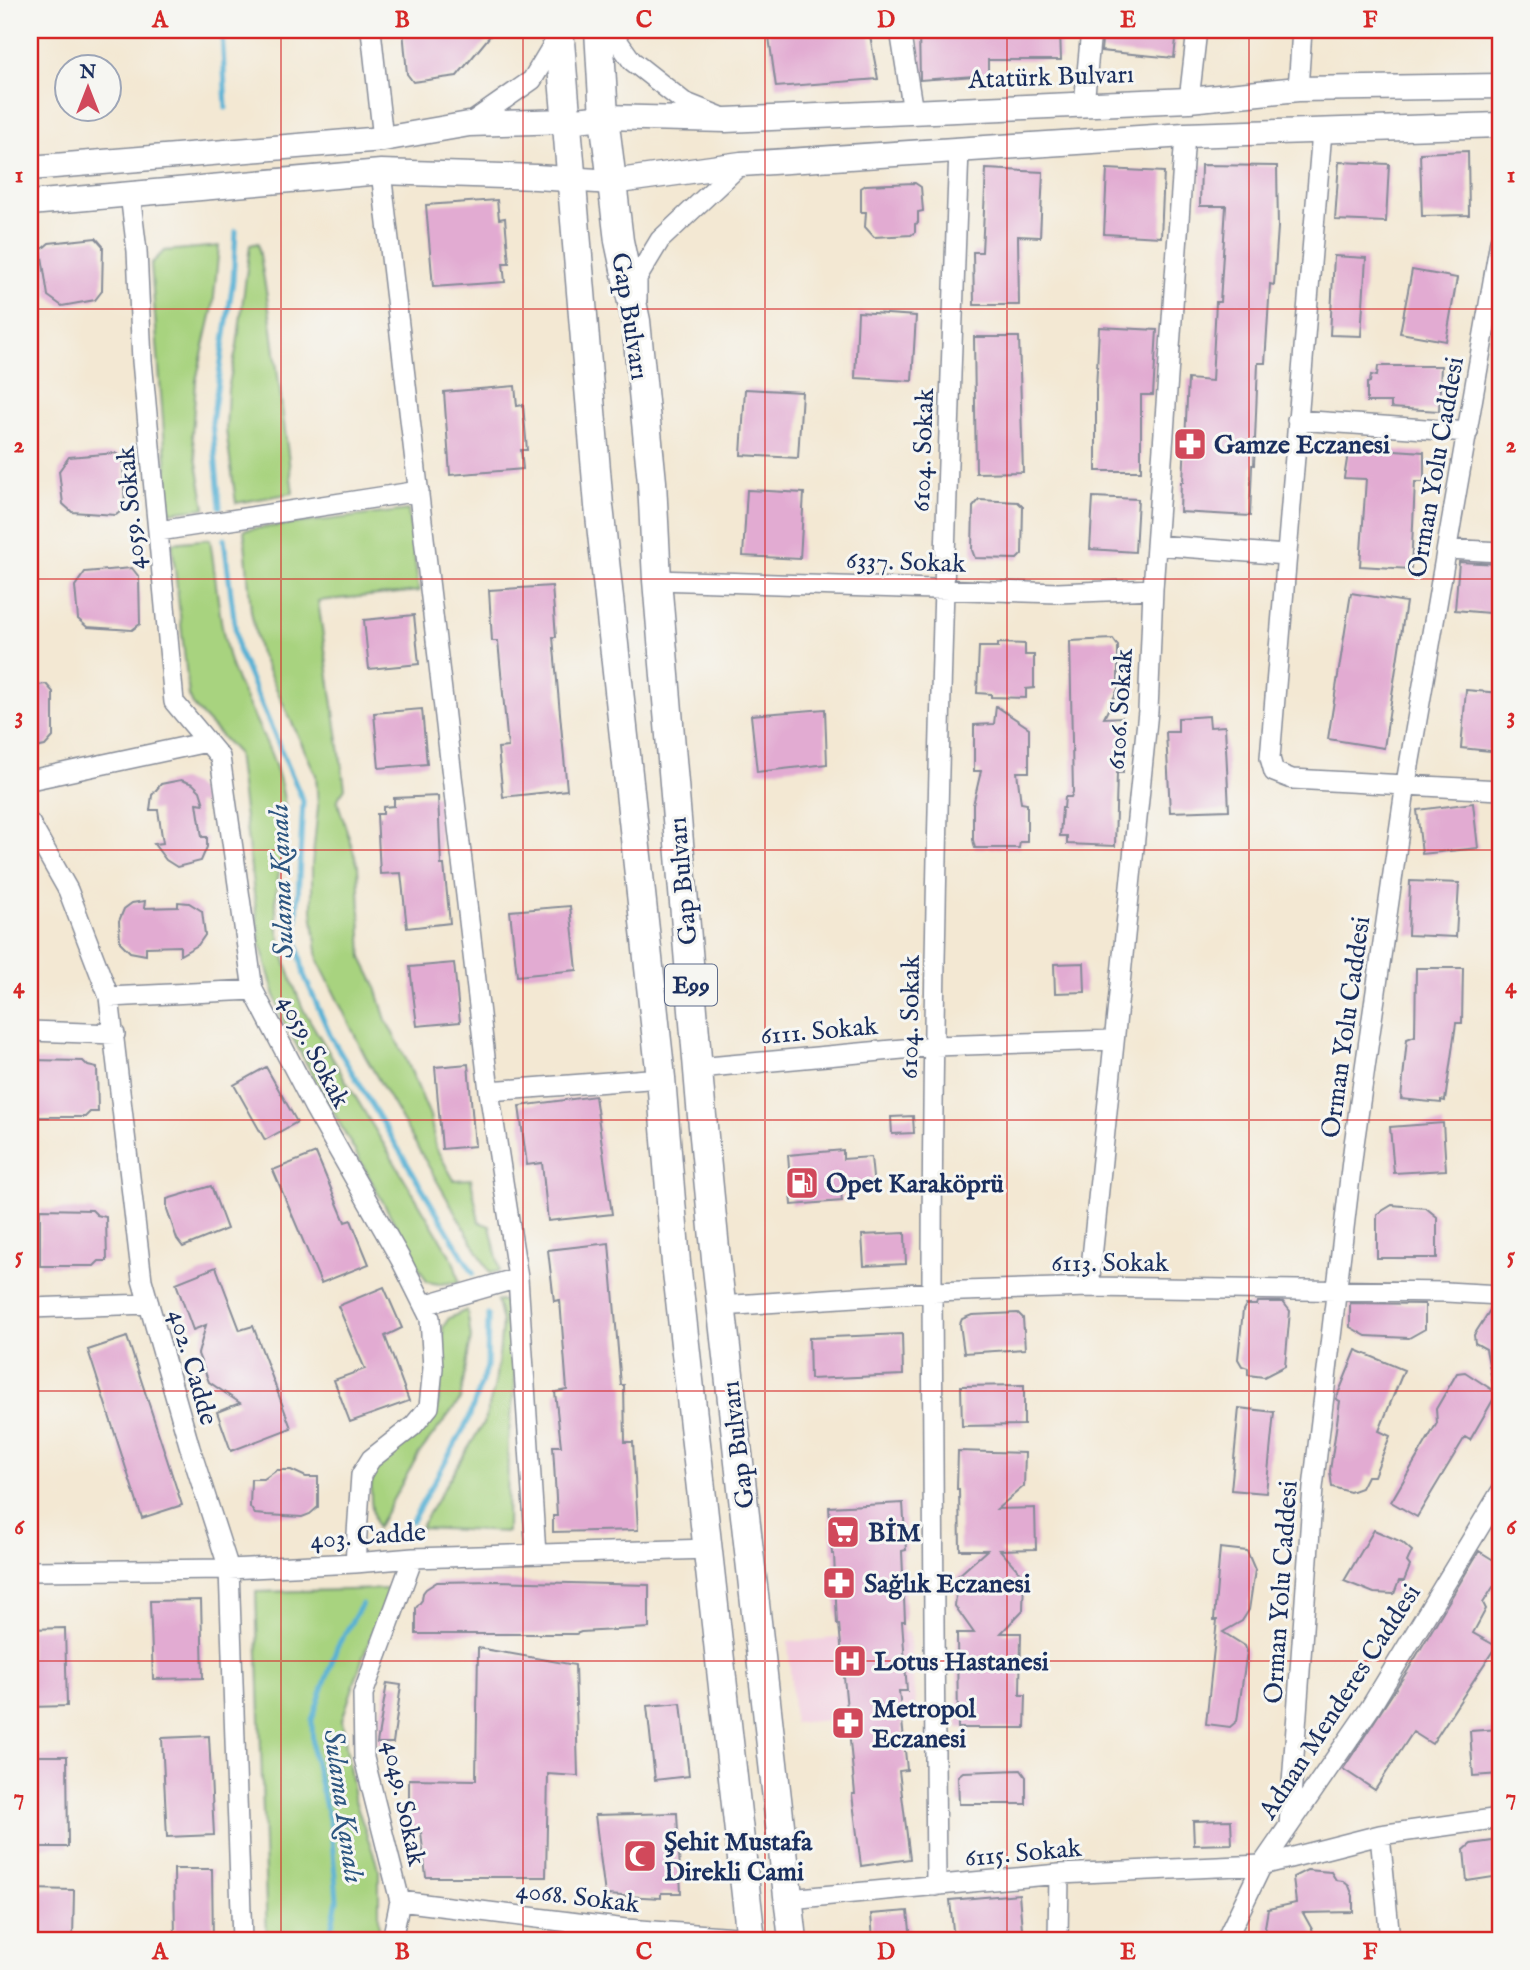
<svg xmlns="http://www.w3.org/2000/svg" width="1530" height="1970" viewBox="0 0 1530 1970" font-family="'IM FELL English',serif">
<rect width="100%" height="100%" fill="#f6f6f2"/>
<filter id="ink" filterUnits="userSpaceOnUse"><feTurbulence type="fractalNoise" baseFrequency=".0143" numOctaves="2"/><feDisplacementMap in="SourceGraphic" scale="14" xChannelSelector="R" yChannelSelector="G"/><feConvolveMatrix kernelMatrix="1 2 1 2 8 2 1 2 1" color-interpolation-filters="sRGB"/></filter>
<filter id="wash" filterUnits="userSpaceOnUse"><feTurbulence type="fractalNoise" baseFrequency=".00686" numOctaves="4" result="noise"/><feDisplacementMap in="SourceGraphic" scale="28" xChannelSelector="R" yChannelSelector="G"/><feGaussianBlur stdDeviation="1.57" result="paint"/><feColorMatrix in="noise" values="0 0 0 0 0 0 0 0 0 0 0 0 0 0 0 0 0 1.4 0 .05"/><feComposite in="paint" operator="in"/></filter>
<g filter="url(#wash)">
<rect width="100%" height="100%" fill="#f3e8d3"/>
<path fill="#f2cfe0" d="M909,1632L916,1713L794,1723L788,1642Z"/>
<path fill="#a8d37f" stroke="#62816e" stroke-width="2" d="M258,243L271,321L293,493L236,503L226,430L228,389L237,346L250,245Z
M219,246L213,307L196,381L192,435L205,508L170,512L151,264L164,251Z
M408,510L419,591L318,601L345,788L337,800L358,866L362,958L375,984L386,1020L406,1059L430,1116L436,1148L454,1180L471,1179L479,1222L490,1226L500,1271L490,1273L365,1056L318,960L312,911V865L318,807L316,775L259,651L251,611L244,530Z
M210,539C216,577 220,636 233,671C250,713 277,754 284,800C289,828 278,866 276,895C274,934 288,973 303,1009L454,1262L459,1282L439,1284L427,1282L281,1017L260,943L237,753L194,707L189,696L172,543Z
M497,1301H511L514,1331L515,1385L508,1440L507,1532L420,1528L484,1422L494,1389L499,1356L502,1323Z
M467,1310L471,1338L460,1400L418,1455L377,1528C370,1509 369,1492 373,1472L438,1405L443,1356V1327L449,1318Z
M390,1589L364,1654L342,1720L354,1798L379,1870V1940H267L256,1592Z"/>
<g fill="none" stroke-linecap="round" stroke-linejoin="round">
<path stroke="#56b1d4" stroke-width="5" d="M222,30L226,108
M220,507L212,422L233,281L236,231
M224,539L238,650L303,801L296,936L304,975L331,1037L473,1273
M412,1521L468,1421L487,1367L488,1315
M329,1940L337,1900L331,1828L313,1753L312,1720L337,1647L362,1604"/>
</g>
<g id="blocks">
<path fill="#e2abd2" d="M403,30H495L457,76L413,82L407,74Z
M768,30H869L878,79L776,87Z
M919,30H1060L1061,60H988V75L920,80Z
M1103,30H1177L1174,58L1101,51Z
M1468,151L1469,215L1422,216L1420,153Z
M1339,162L1389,164L1386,222L1335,220Z
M1201,165L1277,166L1278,227L1274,285L1270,284L1265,363H1258L1254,465H1252L1250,516L1180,512L1181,482H1183L1188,379L1212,381L1216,302H1220L1226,206H1200Z
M986,169L1043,172L1040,237L1018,236L1019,305H974L973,252H982Z
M1107,169L1164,172L1161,237L1104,234Z
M915,183L921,187L923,211L918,212V223L915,224V232L911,235L874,237L865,227L866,212H861V188L866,185Z
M497,200L499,219L505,218L509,263H503L505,282L433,287L426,205Z
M96,238L103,246L102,291L95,300L62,306L48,296L41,250L49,243Z
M1334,256L1366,258L1361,336L1330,335Z
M1412,270L1457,278L1446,341L1400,333Z
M858,312L916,316L912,381L855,378Z
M1099,327L1157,330L1153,395H1141V471H1096V390Z
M974,337H1019L1023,472L976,473Z
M1378,366H1441L1439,411L1391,408V402H1367V383L1370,382L1371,375L1377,376Z
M515,386L517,406L523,405L527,450H521L523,469L450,475L444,392Z
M745,389L802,392L798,458L741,455Z
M1349,447L1424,452V482H1415L1411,569L1360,566L1366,479L1344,478Z
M116,453L123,461L125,508L116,515L72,512L63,504L59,471L69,457Z
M747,490L804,493L800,559L743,556Z
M1093,497L1138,499L1135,552L1090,549Z
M979,500L1018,502L1023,507L1022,554L1017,559L975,558L972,550L973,507Z
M1459,562L1500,564V614L1455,610Z
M132,568L139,577L140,624L132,630L87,627L78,619L75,586L85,572Z
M552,586L556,637H553L567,790L503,797L498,748L508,747L498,641H492L489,590Z
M1351,593L1406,602L1384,748L1328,739Z
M414,615L419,664L369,669L364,620Z
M1113,639L1118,646V689L1104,718L1122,717L1123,773H1117L1115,846L1067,844V836H1060L1062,808H1064L1065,797H1071L1073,792L1070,641Z
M998,643L1025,644V655H1034V688L1026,689V698L991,697V694L977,693L979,647H998Z
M46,684L53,692V737L45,746L30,749V686Z
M1466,690L1500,693V752L1461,748Z
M996,706L1029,728V772H1017L1021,803L1027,804V842H1020L1019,848H975L973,840V805L981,771H974V725L994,724Z
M422,709L427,764L379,768L374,713Z
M825,709L827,764L757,772L751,715Z
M1209,716L1210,727L1225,726L1229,810L1170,812L1166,732H1178V718Z
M181,780L193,784L200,791L204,804L197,803L202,837H207V847L201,861L177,867L166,860L154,844L163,843L158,810H150L152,795L161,784Z
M438,796L441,865H444L450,923L407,928L401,873L380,874L377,814H383V807L394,806V798Z
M1473,803L1478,848L1422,854L1417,810Z
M1410,881L1459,883L1456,937L1408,935Z
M145,901L144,908L178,907V902L189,903L202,911L205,935L198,945L180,955V946L146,947V955L130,952L120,942L119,921L124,909L132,903Z
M570,906L577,970L517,976L510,911Z
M454,963L460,1022L417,1026L410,967Z
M1084,963L1085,992L1055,993L1054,964Z
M1416,968H1463L1462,1023H1456L1445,1101L1441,1100V1103L1401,1099L1407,1039L1415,1036Z
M30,1060L83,1061L88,1066L97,1068L98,1112H90L85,1117H31Z
M468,1064L475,1146L442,1149L435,1067Z
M266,1067L297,1122L265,1140L234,1085Z
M595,1096L612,1214L548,1221L542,1163L527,1165L519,1106Z
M913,1116L914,1133L892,1134L891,1117Z
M1443,1123L1446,1170L1394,1173L1390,1127Z
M843,1150V1159L871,1157L874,1188L841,1191L842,1201L792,1205L788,1155Z
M316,1153L345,1222L351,1220L369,1264L321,1283L273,1170Z
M211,1186L227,1229L183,1247L177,1239L167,1209V1199Z
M1392,1205L1426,1208L1437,1217V1258H1377V1214Z
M40,1209L92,1210L97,1215L106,1217L107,1261H99L94,1266H40Z
M905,1233L906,1264L864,1266L862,1235Z
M609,1243L621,1385H624L625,1442H633L638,1530L553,1532V1516H557L553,1446H561L555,1392L567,1390L560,1300L554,1301L548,1250Z
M216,1267L240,1330L253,1326L291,1428L231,1451L217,1412L240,1403L209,1382L198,1354L206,1325L193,1330L176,1283Z
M384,1287L402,1328L385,1336L409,1401L350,1422L334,1380L365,1369L338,1306Z
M1258,1302H1283L1290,1311L1285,1366L1264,1377L1248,1375V1368L1242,1366L1238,1359L1243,1310L1246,1305H1257Z
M1350,1303L1425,1304V1329L1409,1338L1366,1336L1350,1327Z
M1492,1307H1500V1385H1493L1486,1349L1475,1343L1474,1335Z
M1018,1313L1023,1318L1025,1349L964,1353L960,1324L962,1319L972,1315Z
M902,1334L903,1375L810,1379L809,1338Z
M127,1337L182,1505L142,1518L88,1350Z
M1356,1350L1404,1370L1379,1431L1390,1436L1374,1476H1367L1361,1488L1350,1492L1332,1487L1330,1471L1340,1401L1336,1399Z
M1465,1372L1497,1393L1470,1440L1465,1437L1417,1517L1391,1502L1437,1423L1436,1409L1457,1373Z
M1024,1385V1425L962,1426L961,1386Z
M1239,1408L1274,1412L1266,1493L1231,1490Z
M958,1451L1025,1453L1024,1486L997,1509L1035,1508L1036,1549L1000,1550L1024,1577L1023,1610L1001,1633H1021L1020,1695H1026L1025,1728H958L957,1633H974L955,1606L958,1576L987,1550H960L959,1489H957Z
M277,1470H291L306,1477H318V1507L310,1514L302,1517L267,1515L255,1514L250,1507L251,1479H264Z
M903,1503L906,1550L902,1551L905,1621H902L907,1691H899L907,1770L899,1771L910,1859L861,1866L852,1794H855L839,1624H837L834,1554H832L829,1507Z
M1374,1530L1402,1542L1412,1551L1407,1562L1410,1566L1404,1581H1399L1394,1594L1374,1593L1344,1581Z
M1220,1548L1247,1551L1255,1570L1249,1610L1242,1621L1223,1632L1245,1646L1247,1651L1237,1721L1230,1727L1206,1724L1217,1620H1214Z
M1479,1551L1500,1564V1585L1493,1587L1483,1603L1486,1609L1473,1633L1496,1646L1432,1744L1413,1732L1375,1790L1343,1769L1408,1670Z
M495,1581L649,1585V1628L581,1632L576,1634H416V1608L422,1600L423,1593L426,1589L437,1582Z
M201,1600L203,1678L153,1679L150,1601Z
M65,1628L67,1706L30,1707V1629Z
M478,1648L575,1665L578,1776L548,1774L546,1877H426L421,1832L409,1830V1779L476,1780Z
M387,1683L401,1685L393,1743H377Z
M681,1703L689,1776L655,1780L647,1706Z
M1500,1729V1774L1473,1776L1470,1731Z
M209,1736L214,1835L167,1837L162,1738Z
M30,1756H67L68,1847H30Z
M1021,1770L1026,1777V1804H959L958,1776L963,1772Z
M677,1813L681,1893H661V1898L605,1895L595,1815Z
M1231,1820L1232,1844L1194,1845L1193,1821Z
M1500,1840V1876L1467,1881L1464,1850L1471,1844Z
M174,1869H212L213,1940H175Z
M1307,1870L1331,1872L1336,1880L1343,1881L1349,1886L1353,1896V1912L1303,1913L1318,1940H1270L1265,1927L1268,1909L1296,1903L1293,1877Z
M30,1889L74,1890L73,1940H30Z
M1019,1894L1023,1940H954L950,1900Z
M908,1911L911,1940H873L871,1914Z"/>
</g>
</g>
<g filter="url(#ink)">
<use href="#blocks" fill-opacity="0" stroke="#878c98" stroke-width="2"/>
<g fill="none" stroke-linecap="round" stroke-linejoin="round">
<defs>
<path id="minor" d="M371,30L383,139
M610,30L632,61L684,102L719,116
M900,30L913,112
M1298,89L1302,30
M1189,100L1197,30
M1084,105L1091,30
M469,124L532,80L559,35
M1322,131L1270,758L1274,772L1292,779L1500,790
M381,172L489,1091L518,1278L536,1554
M130,194L137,251L142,361L174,702L220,757L253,990L314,1107L401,1260L430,1318L433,1368L429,1407L413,1426L371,1459L361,1475L355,1563
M637,299V278L660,240L741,164
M1297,420L1468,432
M159,531L419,491
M1156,545L1286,555
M1448,549L1500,552
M657,580L1058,593L1153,589
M30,780L207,742
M30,823L68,890L109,997L142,1280L190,1448L229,1569L242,1940
M109,997L253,990
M30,1031L115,1034
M698,1068L935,1046L1113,1040
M489,1091L661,1078
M1089,1287L1148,711L1153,589L1185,135
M424,1305L518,1278
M721,1306L932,1292L1089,1287L1446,1292L1500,1295
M30,1308L149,1304
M30,1571L229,1569L355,1563L413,1558L709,1549
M1289,1826L1313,1488L1354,1144L1406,783L1500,241
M1380,1835L1390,1940
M936,1886C935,1688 932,1490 932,1292C932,911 945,530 959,150
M789,1899L1059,1874L1262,1865L1380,1835L1500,1818
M400,1901L626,1929L750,1938
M392,1940L400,1901L364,1758L363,1694L413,1558
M1058,1940L1059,1874
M1226,1940L1262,1865L1370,1708L1500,1493"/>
<path id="major" d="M30,168L383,139L469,124L567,121L604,117L726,120L1189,100L1298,89L1500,86
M30,203L381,172L536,177L612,182L741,164L1185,135L1500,125"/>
<path id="highway" d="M559,30L599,506L661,1078L676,1263L751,1940
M599,30L604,117L612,182L619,241L636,321L652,482L657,580L701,1106L716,1259L793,1940"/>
</defs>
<use href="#minor" stroke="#878c98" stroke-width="22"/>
<use href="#major" stroke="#878c98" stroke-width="27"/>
<use href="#highway" stroke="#878c98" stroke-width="31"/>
<use href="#minor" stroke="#fff" stroke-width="19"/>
<use href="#major" stroke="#fff" stroke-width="24"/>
<use href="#highway" stroke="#fff" stroke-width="28"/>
</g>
</g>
<path fill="none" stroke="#d62828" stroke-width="2" stroke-opacity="0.55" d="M281,30V1940M523,30V1940M765,30V1940M1007,30V1940M1249,30V1940M30,309H1500M30,579H1500M30,850H1500M30,1120H1500M30,1391H1500M30,1661H1500"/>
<defs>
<symbol id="pharmacy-square" viewBox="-11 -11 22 22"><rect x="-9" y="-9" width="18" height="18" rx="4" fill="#d1495b" stroke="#f6f6f2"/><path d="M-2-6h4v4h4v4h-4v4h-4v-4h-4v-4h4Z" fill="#fff"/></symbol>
<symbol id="fuel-square" viewBox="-11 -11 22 22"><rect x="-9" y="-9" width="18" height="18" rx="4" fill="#d1495b" stroke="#f6f6f2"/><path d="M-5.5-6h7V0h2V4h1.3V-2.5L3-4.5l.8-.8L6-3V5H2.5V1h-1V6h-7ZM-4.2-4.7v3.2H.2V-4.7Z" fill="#fff"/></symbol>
<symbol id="supermarket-square" viewBox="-11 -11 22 22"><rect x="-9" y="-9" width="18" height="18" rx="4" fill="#d1495b" stroke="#f6f6f2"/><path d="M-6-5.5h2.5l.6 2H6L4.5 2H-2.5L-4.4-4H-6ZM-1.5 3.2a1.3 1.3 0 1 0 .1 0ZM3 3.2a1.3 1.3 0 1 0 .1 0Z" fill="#fff"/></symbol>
<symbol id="hospital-square" viewBox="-11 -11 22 22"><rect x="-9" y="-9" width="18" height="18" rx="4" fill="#d1495b" stroke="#f6f6f2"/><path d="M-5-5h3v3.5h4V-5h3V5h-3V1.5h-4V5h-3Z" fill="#fff"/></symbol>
<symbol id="mosque-square" viewBox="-11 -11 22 22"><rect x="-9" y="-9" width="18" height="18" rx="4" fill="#d1495b" stroke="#f6f6f2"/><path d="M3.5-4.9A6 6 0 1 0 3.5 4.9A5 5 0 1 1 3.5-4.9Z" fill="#fff"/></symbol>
</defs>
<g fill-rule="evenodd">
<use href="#pharmacy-square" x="1171" y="425" width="38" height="38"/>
<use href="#fuel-square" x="783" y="1164" width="38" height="38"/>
<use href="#supermarket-square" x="824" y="1513" width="38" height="38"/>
<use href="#pharmacy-square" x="820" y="1564" width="38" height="38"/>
<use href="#hospital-square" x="831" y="1642" width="38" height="38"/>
<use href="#pharmacy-square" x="829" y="1704" width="38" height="38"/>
<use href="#mosque-square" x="621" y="1837" width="38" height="38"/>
</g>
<g text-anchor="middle" stroke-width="6" stroke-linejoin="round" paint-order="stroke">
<rect fill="#f6f6f2" stroke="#5d6b8a" stroke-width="2" x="665" y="964.5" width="52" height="41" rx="5"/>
<g font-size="24" font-weight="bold" fill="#1b2f5e">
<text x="691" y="993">E99</text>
</g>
<g font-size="26" fill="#1b2f5e" stroke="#f6f6f2">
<text transform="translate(1051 76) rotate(-2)" y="9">Atatürk Bulvarı</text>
<text transform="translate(631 316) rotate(81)" y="9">Gap Bulvarı</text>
<text transform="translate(922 450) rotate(-88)" y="9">6104. Sokak</text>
<text transform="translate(1435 467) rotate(-80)" y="9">Orman Yolu Caddesi</text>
<text transform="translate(130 508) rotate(-95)" y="9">4059. Sokak</text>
<text transform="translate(906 561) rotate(2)" y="9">6337. Sokak</text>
<text transform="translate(1119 709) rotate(-86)" y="9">6106. Sokak</text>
<text transform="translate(682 881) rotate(-95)" y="9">Gap Bulvarı</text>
<text transform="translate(909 1017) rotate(-89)" y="9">6104. Sokak</text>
<text transform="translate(1345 1027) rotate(-82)" y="9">Orman Yolu Caddesi</text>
<text transform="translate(819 1030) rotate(-5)" y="9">6111. Sokak</text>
<text transform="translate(315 1051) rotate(62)" y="9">4059. Sokak</text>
<text x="1110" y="1271">6113. Sokak</text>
<text transform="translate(194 1367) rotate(74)" y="9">402. Cadde</text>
<text transform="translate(737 1445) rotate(-97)" y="9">Gap Bulvarı</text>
<text transform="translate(368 1535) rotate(-4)" y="9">403. Cadde</text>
<text transform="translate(1280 1592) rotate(-86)" y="9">Orman Yolu Caddesi</text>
<text transform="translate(1339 1701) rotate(-57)" y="9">Adnan Menderes Caddesi</text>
<text transform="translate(405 1803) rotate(78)" y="9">4049. Sokak</text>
<text transform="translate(1023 1852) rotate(-5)" y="9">6115. Sokak</text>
<text transform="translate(578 1896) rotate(7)" y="9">4068. Sokak</text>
</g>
<g font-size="26" font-weight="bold" fill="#1b2f5e" stroke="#f6f6f2" text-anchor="start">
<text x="1214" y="453">Gamze Eczanesi</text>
<text x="826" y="1192">Opet Karaköprü</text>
<text x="868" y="1541">BİM</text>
<text x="864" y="1592">Sağlık Eczanesi</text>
<text x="874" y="1670">Lotus Hastanesi</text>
<text x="872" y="1717">Metropol<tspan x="872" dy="30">Eczanesi</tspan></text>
<text x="664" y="1850">Şehit Mustafa<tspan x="664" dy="30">Direkli Cami</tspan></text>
</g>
<g font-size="28" font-style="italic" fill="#2d5681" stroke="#f6f6f2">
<text transform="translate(280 881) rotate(-92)" y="10">Sulama Kanalı</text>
<text transform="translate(345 1806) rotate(82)" y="10">Sulama Kanalı</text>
</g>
</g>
<rect width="1530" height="1970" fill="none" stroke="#f6f6f2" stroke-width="77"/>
<g transform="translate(88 88)"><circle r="33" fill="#f6f6f2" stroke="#9ea6b7" stroke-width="2"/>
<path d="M0-5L12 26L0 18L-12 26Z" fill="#d1495b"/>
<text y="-10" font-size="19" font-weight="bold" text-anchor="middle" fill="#1b2f5e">N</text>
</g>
<rect x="38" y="38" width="1454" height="1894" fill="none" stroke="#d62828" stroke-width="2.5"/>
<g font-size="23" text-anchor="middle" font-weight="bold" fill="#d62828">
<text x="160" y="27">A</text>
<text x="402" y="27">B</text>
<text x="644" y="27">C</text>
<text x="886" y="27">D</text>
<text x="1128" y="27">E</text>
<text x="1370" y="27">F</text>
<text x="19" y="182">1</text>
<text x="1511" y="182">1</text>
<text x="19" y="452">2</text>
<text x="1511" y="452">2</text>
<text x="19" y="723">3</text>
<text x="1511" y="723">3</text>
<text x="19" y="993">4</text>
<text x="1511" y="993">4</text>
<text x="19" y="1263">5</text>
<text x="1511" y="1263">5</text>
<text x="19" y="1534">6</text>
<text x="1511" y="1534">6</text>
<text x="19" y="1804">7</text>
<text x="1511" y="1804">7</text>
<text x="160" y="1959">A</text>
<text x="402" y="1959">B</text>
<text x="644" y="1959">C</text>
<text x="886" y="1959">D</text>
<text x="1128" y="1959">E</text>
<text x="1370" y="1959">F</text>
</g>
</svg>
